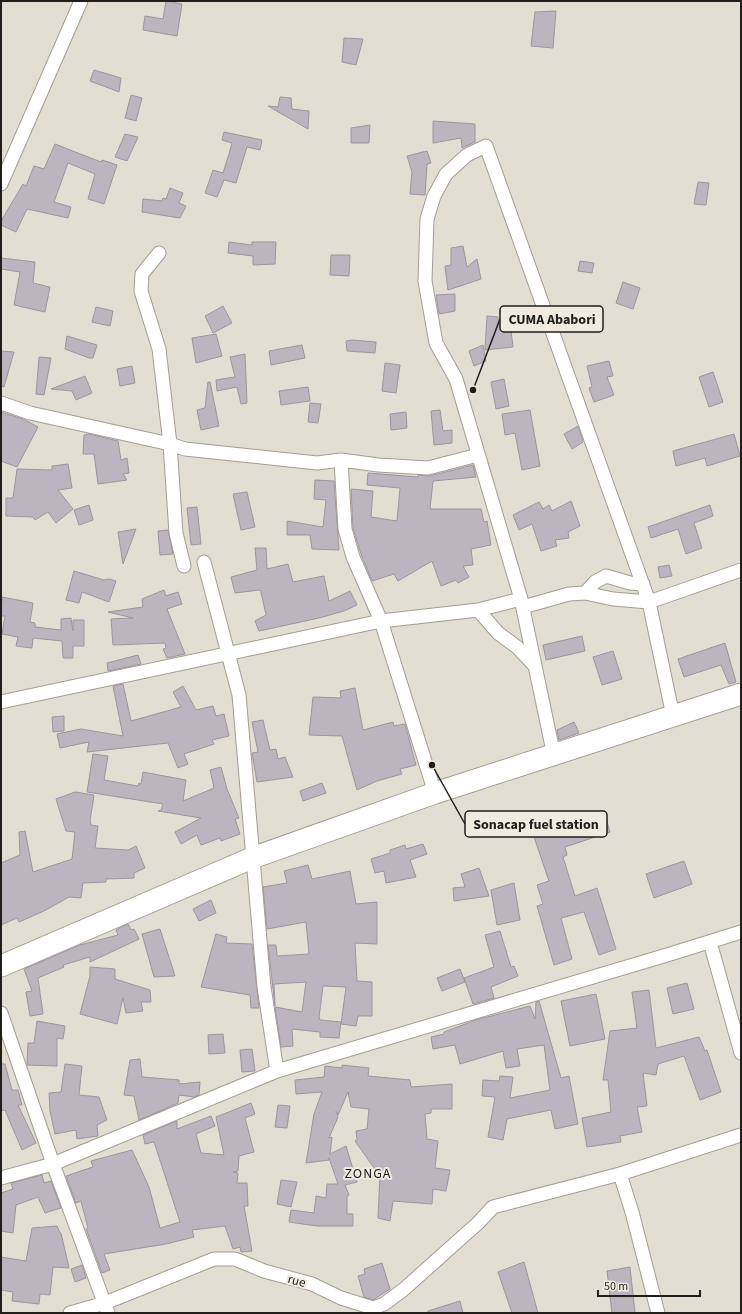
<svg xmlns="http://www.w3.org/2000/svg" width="742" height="1314" viewBox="0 0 742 1314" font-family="'Source Sans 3',sans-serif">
<rect width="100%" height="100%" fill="#e3ded2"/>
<path fill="#bcb4be" stroke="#9c959e" d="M166,1L182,4L177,36L143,30L145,16L163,19Z
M556,11L553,48L531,46L535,12Z
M344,38L363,39L356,65L342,62Z
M94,70L121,78L119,92L90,81Z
M131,95L142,98L136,121L125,118Z
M280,97L291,98L292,109L309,111L308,129L268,106L278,107Z
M433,121L475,124V142L462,148L461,138L433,143Z
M370,125L369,143H351V128Z
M224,132L262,140L260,150L247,147L236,183L224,180L217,197L205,193L213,170L223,173L229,154L232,143L222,140Z
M125,134L138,137L127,161L115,157Z
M55,144L101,162L102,160L117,165L104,204L88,199L95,174L68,163L54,202L71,207L68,218L27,209L16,232L1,225V221L23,184L26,186L34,166L44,169Z
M427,151L431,163L427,164L425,195L410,194L412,172L407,156Z
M698,182L709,183L706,205L694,204Z
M170,188L183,193L179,203L186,206L180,218L142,212L143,199L162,201L163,198L166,199Z
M229,242L252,245V242H276L275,264L253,265V256L228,253Z
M463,246L467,267L477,259L481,279L448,290L445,266L451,265V248Z
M331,255H350L349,276L330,275Z
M1,258L35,262L33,283L50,287L45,312L14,305L20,272L1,269Z
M580,261L594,263L592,273L578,271Z
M623,282L640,288L633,309L616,303Z
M455,294V311L439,314L436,295Z
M223,306L232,323L213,333L205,316Z
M96,307L113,311L110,326L92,322Z
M487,316L498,317V323L510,321L513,347L485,350Z
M216,334L222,356L196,363L192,338Z
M67,336L97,345L93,358H89L65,349Z
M352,340L376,342L375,353L347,351L346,341Z
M302,345L305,358L271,365L269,351Z
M483,345L486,361L474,366L469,351Z
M1,351L14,352L4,387L1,386Z
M245,354L247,403L241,404L237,387L217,391L216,380L235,377L230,357Z
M39,357L51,358L44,395L36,394Z
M609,361L613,376L607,377L614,395L594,402L589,388L592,387L587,366Z
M385,363L400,365L396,393L382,391Z
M132,366L135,383L120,386L117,369Z
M713,372L723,402L709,407L699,377Z
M85,376L92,393L76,400L72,391L51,389Z
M504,379L509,406L496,409L491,382Z
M208,382H210L219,426L201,430L197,410L205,408Z
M308,387L310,401L281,405L279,391Z
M310,403L321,404L318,423L308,422Z
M440,410L443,431L452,430V443L434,445L431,411Z
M530,410L540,466L522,470L515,433L505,435L502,414Z
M1,412L23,419L38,427L17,467L1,461Z
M406,412L407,428L391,430L390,414Z
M578,426L583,442L572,449L564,434Z
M89,434L118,441L121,460L127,458L129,473L123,474L127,480L98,484L94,454H83L84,435Z
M734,434L740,456L707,466L705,458L676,466L673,451Z
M68,464L72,488L58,490L73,509L56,523L48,512L35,520L33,517L6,516V498H13L17,469L52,470V466Z
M473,465L476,477L433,481L430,509H481L484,522L487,521L491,545L471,549L473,565L463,566L469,577L458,583L456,580L441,586L432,561L398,581L394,574L372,581L361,554L353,528L351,489L373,491L371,517L397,521L400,488L367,485L368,473L418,477V475L430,476Z
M315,480L334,481L339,550L312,549L310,535H287V521L323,527L326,500L314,499Z
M247,492L255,527L241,530L233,494Z
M571,501L580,526L568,532L569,538L555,540L557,546L541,551L532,524L519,530L513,515L539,502L543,509L549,505L552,511Z
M89,505L93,520L79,525L74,510Z
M710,505L713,516L694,523L702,548L686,554L678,529L651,538L648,527Z
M197,507L201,544L191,545L187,508Z
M136,529L123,564L118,532Z
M168,530L173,554L160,555L158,531Z
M255,548H266L267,569L288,564L293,582L324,576L329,601L350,591L357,605L344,611L319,618L259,631L255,621L266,615L261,592L260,590L235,593L231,577L257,570Z
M669,565L672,576L660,578L658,567Z
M74,571L104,580L109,579L116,581L109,602L82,592L79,603L66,600Z
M164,590L166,596L178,592L182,604L167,609L185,654L167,658L163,649L166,648L165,643L113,645L111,619L133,618L108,612L143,607L142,599Z
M2,597L33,603L30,622L35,623V627L61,630V619L71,618L73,631V620H84V646H73V658H63L62,641L33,638L32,648L16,646L18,637L2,634L5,616H1Z
M582,636L585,651L546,660L543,645Z
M725,643L736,682L729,684L721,665L684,677L678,659Z
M613,651L622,679L602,685L593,657Z
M138,655L141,664L108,671L107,663Z
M123,684L131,721L181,707L173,692L183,686L196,710L213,706L216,716L224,714L229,736L212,740L214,744L184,754L188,764L178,768L168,743L87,752L89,742L60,748L57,734L81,729L123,736L113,686Z
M355,688L363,730L393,722L394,726L405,724L416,765L400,769L402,774L377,781L357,790L342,736L309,735L313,697L341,698L340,691Z
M64,716V731L53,732L52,717Z
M263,720L270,750L276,749L278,759L285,757L293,777L257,782L252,753L258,752L252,722Z
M574,722L579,733L559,740L557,730Z
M93,754L108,756L104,780L138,786L139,783L141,784L143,772L186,780L183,801L214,788L210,770L221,767L227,789L239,818L235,819L240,834L221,841L220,838L201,845L197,835L181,844L175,832L201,818L158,811L161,810L163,804L87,792Z
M322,783L326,793L303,801L300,791Z
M75,792L94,795L90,821L91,825L98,826L95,848L128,850L136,846L145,868L134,873V878L106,879V882L83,883L81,898L69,897L46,910L19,922L17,918L1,925V863L20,855L19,832L25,831L33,872L72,859L75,832L66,831L56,799Z
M606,818L610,832L565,847L567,855L563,857L575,896L597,888L616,949L599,955L584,912L561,918L572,959L554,965L537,906L543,904L537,885L549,881L534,837L558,829L560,834Z
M423,844L427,854L410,860L416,877L386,883L384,871L375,873L371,859L390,853V850L405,845L406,849Z
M684,861L692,884L654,898L646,874Z
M308,865L312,879L350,871L356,904L377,902V944L355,943L357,981L372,982V1016H358L356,1026L341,1024L346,987L323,986L319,1017L320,1020L341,1022L339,1038L320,1037V1032L292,1029L293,1046L281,1047L275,1007L302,1012L306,982L274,984L275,1006L268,945H276L277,956L309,954L306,922L267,929L263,887L287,883L284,871Z
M479,868L489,896L454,901L453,888L465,887L461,874Z
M514,883L520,920L497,925L491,890Z
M211,900L216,913L199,921L193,909Z
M128,924L131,930L134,929L139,939L90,962V957L63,965L64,967L38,978L43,1014L30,1016L26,992L32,991L24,969L80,945L118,935L116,930Z
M160,929L175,976L154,977L142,934Z
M500,931L511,967L514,966L518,976L491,987L494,998L473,1004L464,978L494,967L485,935Z
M216,934L227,937L226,943L252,944L259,1008H251L250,995L201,987Z
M90,967L115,969V979L150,990L151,1002H141L143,1011L126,1013L123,998L117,1024L80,1014L90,976Z
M460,969L465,982L442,991L437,978Z
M687,983L694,1009L673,1014L667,988Z
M649,990L656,1048L699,1037L705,1051L707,1050L721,1092L700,1100L684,1056L658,1064L656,1075L643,1073L647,1106L637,1107L642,1132L620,1136L621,1142L587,1147L582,1118L611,1112L608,1080H603L610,1031L637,1028L632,992Z
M596,994L605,1039L570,1046L561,1001Z
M539,1001L561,1078L569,1076L578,1124L555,1129L551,1110L507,1119L503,1140L488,1137L495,1097L482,1096L483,1080L499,1081L500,1076L513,1077L510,1098L550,1090L544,1045L517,1049L520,1066L506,1068L503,1051L460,1064L455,1045L433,1049L431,1037L444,1034V1032L476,1020L530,1006L535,1019L536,1002Z
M37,1021L65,1026L63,1039L57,1038V1066L27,1065L28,1043H34Z
M223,1034L225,1053L209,1054L208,1035Z
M252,1049L255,1071L242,1072L240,1050Z
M140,1059L142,1077L179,1080V1084L200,1082L199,1095L194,1097L179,1095L178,1103L139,1120L134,1096L124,1095L130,1060Z
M1,1064H5L12,1090H18L22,1105H18L36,1143L22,1150L5,1110L1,1111Z
M65,1064L82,1066L79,1095L99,1097L107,1120L97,1125L98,1136L77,1139L76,1130L55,1134L50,1111L49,1093L61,1092Z
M342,1065L369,1068L368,1076L410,1080L411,1087L452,1084V1109H431V1113L425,1114L427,1139L438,1141L435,1168L450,1170L446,1191L433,1189L432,1204L393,1201L390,1221L378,1218L380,1175H379L355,1141L357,1140L356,1131L367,1129L369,1109L351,1107L348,1092L338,1115L336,1111L338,1117L329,1138L332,1137L330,1154L346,1146L357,1182L345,1185L349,1195L347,1196V1214H353V1226H317L289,1222L291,1210L314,1213L316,1196L326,1198L327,1184H338L329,1158V1160L306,1163L314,1114L322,1092L296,1094L295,1080L324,1077L325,1066L342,1068Z
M251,1103L255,1114L245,1118L254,1152L239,1156L238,1171L233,1172L238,1173L237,1183H247L248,1206H244L252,1251L241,1252L240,1247L233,1249L225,1226L192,1230L194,1237L166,1244L104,1254L110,1270L102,1273L86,1229L88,1228L81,1201L76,1203L66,1176L93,1167L91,1161L132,1150L149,1187L160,1228L180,1222L154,1142L145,1144L143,1135L177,1121V1129L211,1116L215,1126L196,1134L201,1153L224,1155L216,1117Z
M278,1105L290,1106L287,1128L275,1127Z
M42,1175L44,1183L51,1181L61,1208L45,1213L38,1197L16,1205L13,1233L1,1231V1193L13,1189L11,1183Z
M281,1180L297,1182L291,1207L277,1204Z
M57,1226L60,1233H61L69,1268L53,1267L50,1295L40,1294L39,1304L12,1301L13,1292L1,1290V1257L26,1261L32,1228Z
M524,1262L538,1313H512L498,1272Z
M382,1263L390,1289L373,1300L364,1297L358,1276L365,1274L364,1269Z
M82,1265L86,1278L75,1282L71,1269Z
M630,1267L635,1313H612L607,1271Z
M460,1301L463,1313H428V1311Z"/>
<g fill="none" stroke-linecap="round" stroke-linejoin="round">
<defs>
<path id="minor" d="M1,184L81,1
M159,253L142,274L141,291L159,349L170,444L176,533L184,566
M1,403L30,413L170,444L185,449L317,463L341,460L378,465L428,468L478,455
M341,460L345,529L353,557L381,621L435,793
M204,562L239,695L264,987L277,1071
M585,593L595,582L606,576L630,583L643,584
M521,599L478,610L498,633L517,647L535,666
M523,607L569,594L585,593L613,599L649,602L741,570
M1,702L381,621L478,610
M554,756L521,599L456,379L436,343L425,281L427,219L434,196L446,174L467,155L486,146L649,602L673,716
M710,942L741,1053
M1,1013L53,1164L108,1313
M620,1174L632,1212L658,1313
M1,1178L53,1164L277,1071L667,955L741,932
M70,1313L105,1303L214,1259H235L264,1271L312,1284L341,1298L373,1308L384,1304L403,1290L478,1223L493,1207L620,1174L741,1135"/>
<path id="trunk" d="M1,966L252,858L435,793L741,694"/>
</defs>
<use href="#minor" stroke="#a39d93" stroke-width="15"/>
<use href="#trunk" stroke="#a39d93" stroke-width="23"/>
<use href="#minor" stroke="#fff" stroke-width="13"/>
<use href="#trunk" stroke="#fff" stroke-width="21"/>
</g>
<g text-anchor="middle" stroke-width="4" stroke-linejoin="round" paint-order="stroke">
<g font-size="13" fill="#201e1a" stroke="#f1ebdf">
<text transform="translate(297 1280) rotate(15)" y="5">rue</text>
</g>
<g font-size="14" letter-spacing="1" fill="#201e1a" stroke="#f1ebdf">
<text x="368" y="1178">ZONGA</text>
</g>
</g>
<path fill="none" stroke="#201e1a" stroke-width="1.5" d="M473 390L500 319M432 765L465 824"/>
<g fill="#201e1a" stroke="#f1ebdf" stroke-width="1.5">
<circle cx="473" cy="390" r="4"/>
<circle cx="432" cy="765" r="4"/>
</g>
<g fill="#f1ebdf" stroke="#201e1a" stroke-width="1.5">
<rect x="500" y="306" width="103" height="26" rx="4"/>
<rect x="465" y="811" width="142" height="26" rx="4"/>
</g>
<g font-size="14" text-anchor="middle" font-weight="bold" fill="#201e1a">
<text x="552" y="324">CUMA Ababori</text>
<text x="536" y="829">Sonacap fuel station</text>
</g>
<rect width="742" height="1314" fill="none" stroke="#201e1a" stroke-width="4"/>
<path d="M598 1290v6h102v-6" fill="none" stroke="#201e1a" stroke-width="2"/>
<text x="604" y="1290" font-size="12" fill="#201e1a" stroke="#f1ebdf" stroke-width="3" paint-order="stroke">50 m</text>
</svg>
